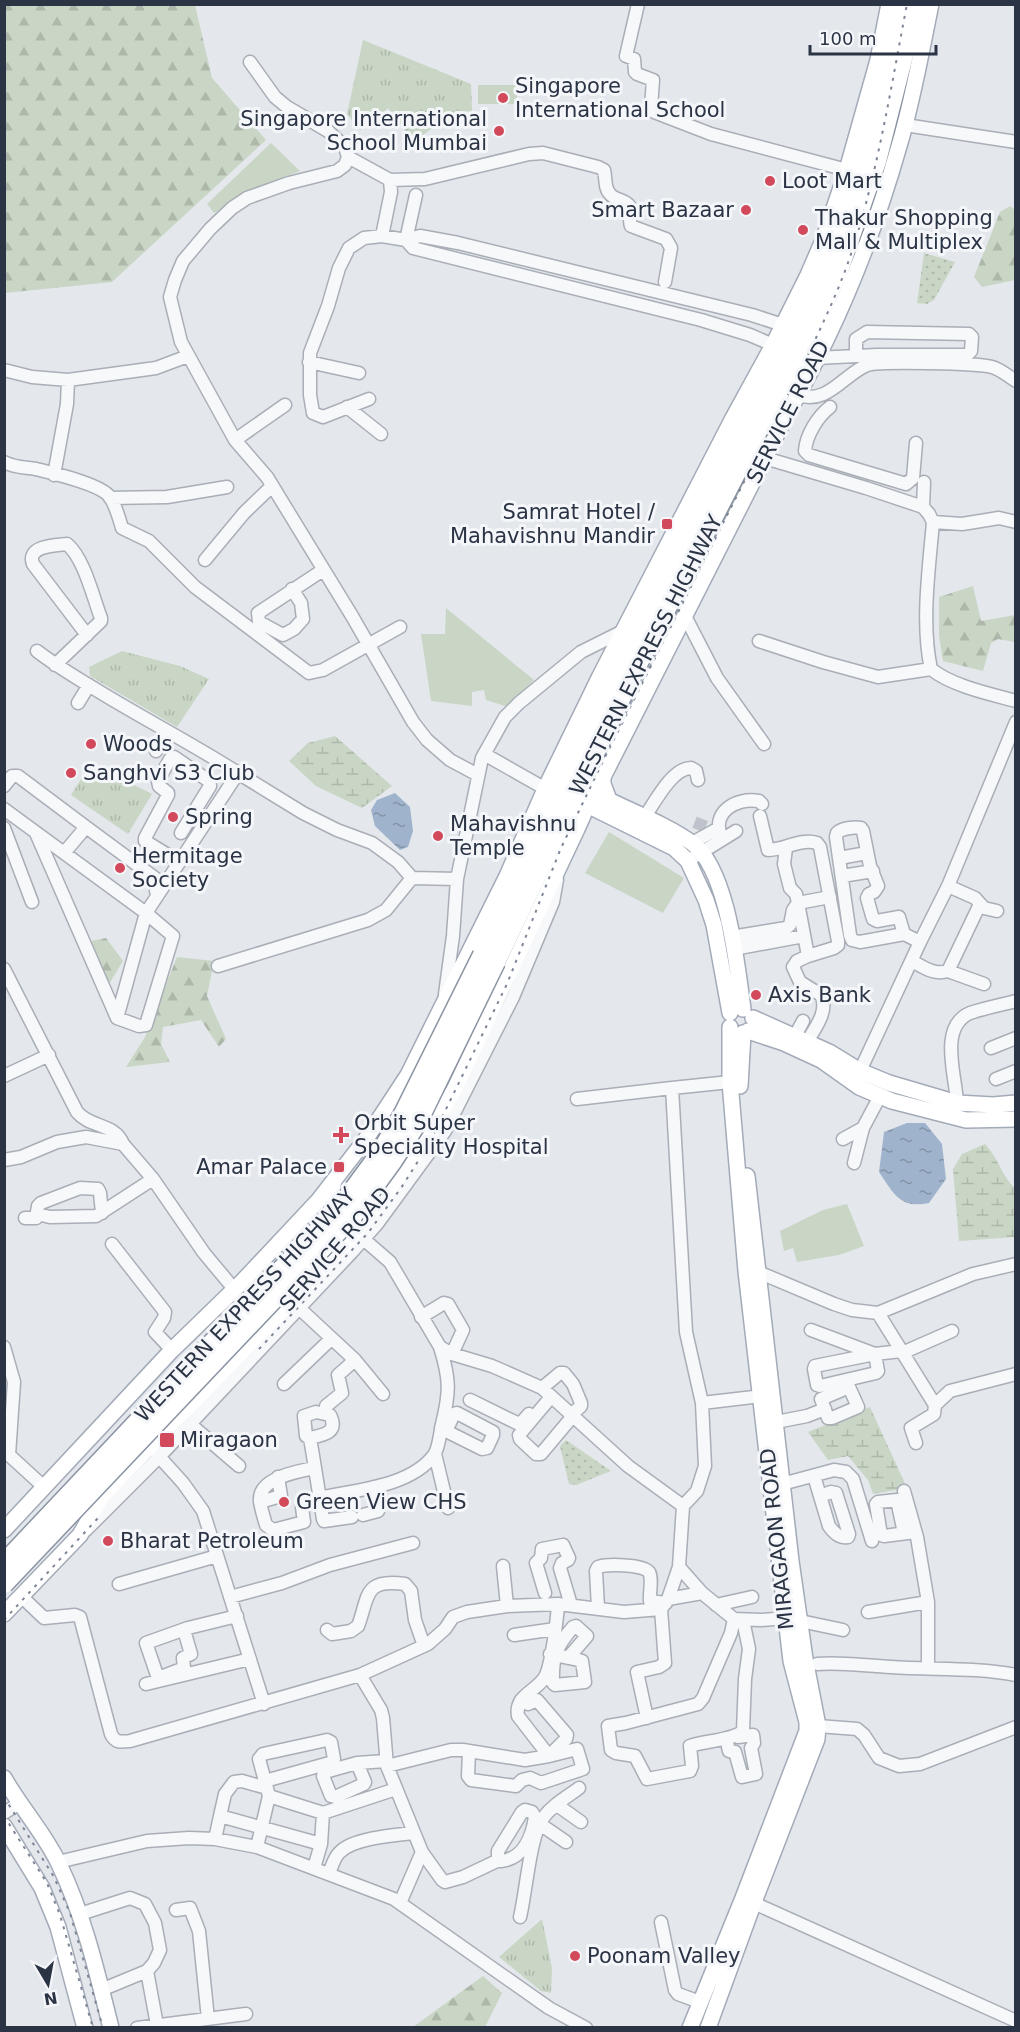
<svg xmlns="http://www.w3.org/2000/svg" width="1020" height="2032" viewBox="0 0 1020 2032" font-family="'DejaVu Sans',sans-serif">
<defs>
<pattern id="forest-firs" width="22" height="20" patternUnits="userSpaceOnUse" patternTransform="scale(1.5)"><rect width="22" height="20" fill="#c9d6c5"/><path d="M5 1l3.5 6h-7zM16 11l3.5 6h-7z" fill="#adb8ab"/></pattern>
<pattern id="wetland-marsh" width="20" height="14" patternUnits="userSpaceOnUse" patternTransform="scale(1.5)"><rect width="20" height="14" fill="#c9d6c5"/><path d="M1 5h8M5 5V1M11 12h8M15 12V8" fill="none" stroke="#adb8ab"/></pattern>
<pattern id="park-tufts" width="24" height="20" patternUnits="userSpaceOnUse" patternTransform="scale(1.5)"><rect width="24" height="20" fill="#c9d6c5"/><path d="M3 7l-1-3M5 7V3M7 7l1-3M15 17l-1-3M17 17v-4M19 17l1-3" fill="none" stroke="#adb8ab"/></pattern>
<pattern id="garden-dots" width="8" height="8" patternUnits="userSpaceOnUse" patternTransform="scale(1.5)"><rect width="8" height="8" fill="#c9d6c5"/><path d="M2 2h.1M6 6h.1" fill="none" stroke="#adb8ab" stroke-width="1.8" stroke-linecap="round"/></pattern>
<pattern id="water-ripples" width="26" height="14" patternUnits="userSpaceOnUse" patternTransform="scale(1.5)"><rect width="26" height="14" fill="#9fb4cc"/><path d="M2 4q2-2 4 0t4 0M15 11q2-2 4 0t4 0" fill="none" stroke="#8293a7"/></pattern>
</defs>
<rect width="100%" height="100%" fill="#e4e7ec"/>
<path fill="#c9d6c5" d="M478,85H517V104H478Z
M271,143L300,171L266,184L214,213L207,204Z
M446,608L534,680L508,707L486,700L484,690L472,692V706L431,701L421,634H445Z
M609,832L684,878L663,913L585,873Z
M847,1204L864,1246L839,1255L797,1262L793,1248L784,1251L780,1231L823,1210Z"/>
<path fill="url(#forest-firs)" d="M5,4L195,5L212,78L266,140L112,282L5,293Z
M1010,206L1015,210V280L982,287L974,277L1000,212Z
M973,586L981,621L1015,615V642L998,639L991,643L983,671L943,661L939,636V597Z
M106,938L123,961L109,984L91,941Z
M177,957L214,961L207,996L226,1039L219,1047L201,1020L163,1027L161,1044L170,1062L126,1067L145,1037Z
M483,1976L502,1993L485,2027H413Z"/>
<path fill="url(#wetland-marsh)" d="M335,736L392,786L362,808L316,786L289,761L308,743Z
M985,1144C998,1157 1002,1177 1015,1188V1237L959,1241L953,1169L962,1154Z
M870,1407L907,1488L873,1494L868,1480L848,1456L828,1460L808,1432Z"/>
<path fill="url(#park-tufts)" d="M363,40L471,84L472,111L452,113L414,142L388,108L360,130L347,114Z
M122,651L180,666L209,679L177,727L90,676L89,667Z
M91,763L152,794L128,834L71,795Z
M542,1919L552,1968L551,1993L541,1991L499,1957Z"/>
<path fill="url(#garden-dots)" d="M924,253L955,262L934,300L927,304L917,303Z
M566,1440L611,1471L576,1485L569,1484L560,1446Z"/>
<path fill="url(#water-ripples)" d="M395,793L410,807L413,831L408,847L400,850L375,826L371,810L377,800Z
M907,1123H925L942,1144L946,1179L929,1203C900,1209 894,1194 879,1172L884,1132Z"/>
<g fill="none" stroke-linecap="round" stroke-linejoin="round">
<path stroke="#bfc3cb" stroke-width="12" stroke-dasharray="12 6" stroke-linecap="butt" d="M698,830L703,817"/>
<defs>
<path id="minor" d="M638,4L626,56L634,59L635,72L637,74L653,80L651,107L654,112L711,134L847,170
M250,62L275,97L287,107L328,131L345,147L348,157L345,165L337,171L289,183L247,198L232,208L210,229L183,261L175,280L170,297L181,342L235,440L267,477L352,616L413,722L427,740L450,760L478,775
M905,125L1016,142
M348,157L390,180L391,192L382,236
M390,180L425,179L529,154L543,153L598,167L604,170C606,177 604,188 610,194C614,200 627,200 630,207C633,213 628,220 631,226L666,239L671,248L665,282
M406,240L413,248L701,320L750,335L780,348
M406,240L416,195
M816,358L877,355H967L971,351L972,337L969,334L867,332L856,339V356
M309,362L359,373
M4,370L32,377L68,380
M798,395C828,405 843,375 867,365C879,361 978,363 992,367C1000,369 1008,376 1016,381
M369,399L323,417L313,413L310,395V353L328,306L339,268L349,248L364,238L382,236L406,240L420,236L458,243L752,315L789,327
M347,407L381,434
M830,407C818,416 806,435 805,451L809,455L906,484L913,478L916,443
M235,440L285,405
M740,449L765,458L866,488L923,507L929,514L933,522C929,568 921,624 931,669C952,686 990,694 1016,701
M4,462C15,468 25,467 36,469C52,473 101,484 110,497C116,506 119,518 122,528L149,541L195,587L309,673L323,670L400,627
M54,475L67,404L68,380L156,368L188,356
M110,498L167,497L227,487
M923,507L924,482
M933,522L962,524L999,518L1016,522
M205,560L244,513L272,486
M292,589L301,603L303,619L294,629L283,635L259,622L258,613L323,570
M685,616L717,678L764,744
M759,641L823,662L878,677L931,669
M37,651C55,665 75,677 95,689C142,718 191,743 238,773
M55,665L101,621V618C93,597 84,558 67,544C55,545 26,546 33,564L87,635
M78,703L89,685
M156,751L167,731
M484,754L551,792
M4,786L12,776H18L86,827
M4,809L146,913L173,936L146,1025L139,1026L117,1018
M760,816L768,850C784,850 800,838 817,843L820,847L838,941V945L834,948L808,956
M644,818C655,802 672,768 691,768L696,771L698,780
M4,828L32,902
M36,833L117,1018L146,913L238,773L303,813L337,830L372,843L398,862L412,878L457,879
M722,839C710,813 735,797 759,801L762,804
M692,843L719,828
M64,853L86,827L159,881L160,885L156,891
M694,857L736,831
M839,858L867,853
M179,862L145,841V838L168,795V793L159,786L158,781L170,759L174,757L209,781L210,786L181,833
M842,876L873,871
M948,886L975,898L984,908L997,911
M980,904L948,971L984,984
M904,934L899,917L877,921L873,919L867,898L869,894L874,892L878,886L870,866L863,831L861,828C854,827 842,828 837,833L836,837L850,935L852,940L860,942L904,934L920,942
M731,937L786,928L790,925L793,910L798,903L796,894L790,888L784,864L786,848
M734,949L804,936
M912,961C925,968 934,975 948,971
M218,966L368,920L386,910L412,878
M4,969L77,1112C90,1128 115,1123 123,1144
M445,994L453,936L457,879L482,758L505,717L519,703L581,652L623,631
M795,1036L803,1021
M807,1042C815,1028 829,1011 821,995L800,982L793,967L797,961L808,956L798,903L830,897
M991,1048L1016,1038
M4,1076L49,1055
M996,1079L1016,1071
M859,1080L860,1071L920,942L948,886L1016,722
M672,1088L730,1082
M577,1099L672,1088L686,1332L702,1403L705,1466L697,1491L683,1506
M957,1103C956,1076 938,1027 970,1013C985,1008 1001,1005 1016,1001
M843,1139L863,1128L880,1096
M4,1160L21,1157L57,1142L86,1137L123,1144L153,1179L204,1253L234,1289
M854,1163L863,1128
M335,1181L333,1203L339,1214
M37,1214L50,1217L96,1216L153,1179
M25,1218H36L38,1206L41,1203L80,1188L98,1189L100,1193L102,1213
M360,1236L390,1262L440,1347L452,1354L492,1366L542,1388L628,1466L683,1506L679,1567
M112,1244L165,1312L164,1318L155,1332L172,1350
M751,1271L758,1272L834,1304L852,1310L878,1313L973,1274L1016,1264
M299,1308L355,1360L383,1394
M878,1313L935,1405L934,1414L911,1428L916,1443
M421,1317L444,1303L448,1304L463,1330L452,1354
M811,1330L875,1354L901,1351
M4,1347L14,1382L9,1455L44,1487
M902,1353L952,1331
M875,1354L878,1371L876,1373L820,1386L817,1385L814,1369L815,1366Z
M284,1384L331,1339
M849,1387L858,1407L832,1418H828L821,1399Z
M542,1388L560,1373H564L573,1384L581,1403V1406L570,1416
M551,1397L519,1435L520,1439L536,1454H541L572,1417
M470,1400L517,1423L522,1422L529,1414
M702,1403L770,1395
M935,1405L950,1391L1016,1374
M326,1406L342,1393L338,1375L355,1360
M316,1412L330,1415C339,1433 323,1435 310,1438L306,1436L304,1416Z
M776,1422L807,1416L825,1409
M190,1424L239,1466
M441,1428L446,1431L482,1449L487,1448L493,1435V1432L457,1413L454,1414L446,1431
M310,1438L315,1468
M155,1452L183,1483L203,1511L264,1704
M435,1454L448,1508
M814,1476L829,1526C834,1533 839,1538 848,1537L849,1534L836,1493L831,1492L820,1496
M782,1484L834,1470L846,1472L853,1479L872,1541
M260,1502L281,1496L278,1477
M363,1515L378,1511L374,1487
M352,1517L324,1521L323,1519L315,1468C298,1471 258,1478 260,1501C261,1509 264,1518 266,1525L273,1530L277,1529L304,1522L302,1507L306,1501C345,1490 408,1490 434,1455C439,1448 440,1433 442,1424C450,1392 450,1379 440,1347
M86,1530L159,1457L351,1253L377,1224L445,1131L513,997L553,902L557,880
M904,1533L897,1500L878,1502L876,1504L881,1535L884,1536L915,1532
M503,1566L507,1606
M119,1584L217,1556
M545,1593L536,1563L541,1558L542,1549L563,1545L569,1558L568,1560L562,1563L560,1568L571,1605
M21,1596L44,1618L75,1615L80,1617L111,1734C115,1743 121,1742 130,1741L360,1675L428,1644L445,1629L453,1617L467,1612L507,1606L558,1604L624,1612L661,1609
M230,1597L282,1583L330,1565L413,1543
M668,1599L702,1593L734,1619L761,1620L786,1618L843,1630
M716,1605L752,1597
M598,1608L596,1571L598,1567C607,1564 643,1564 649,1572C653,1579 649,1593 650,1601L666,1603
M868,1612L928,1602L917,1537L904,1491
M734,1619L731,1633L703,1698L698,1704L626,1723L608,1726L611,1750L616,1753L635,1756L647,1779L690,1771L692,1766L690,1746C704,1741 734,1740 743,1731L745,1679L749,1649L743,1620
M184,1630L191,1654L183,1658L184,1668L158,1678L146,1643L188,1628L237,1616
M327,1630L332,1634L351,1631L358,1626C369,1597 363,1578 405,1584L411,1591L415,1620L424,1646
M514,1635L555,1629
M550,1654C561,1656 572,1658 582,1661L585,1682L555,1685L553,1683C552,1656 556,1647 573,1627L576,1626L587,1636L568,1658
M817,1664C842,1662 866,1666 891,1667C932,1670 975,1667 1016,1675
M928,1668V1602
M360,1675L381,1710L383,1718L387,1766L422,1852L442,1880L445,1882L463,1877L499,1860
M146,1684L250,1659
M521,1700L528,1704L537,1700L567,1735L566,1739L552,1753
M647,1718L637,1672L659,1667L665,1663L661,1609L668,1599L679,1567L702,1593
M818,1726L857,1729L864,1735L879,1758L899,1766L920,1764L1016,1727
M726,1738L729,1751L735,1752L742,1777L756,1774L751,1748L754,1743L753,1735L738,1737
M469,1751L468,1776L471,1780L516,1786L522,1780L530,1778L541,1783L583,1769L577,1749L549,1756
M357,1763L365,1782L364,1784L335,1797L331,1796L323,1776L325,1772L357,1763L386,1761
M387,1766L451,1750H463L525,1760L549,1756L518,1716C514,1694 539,1691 546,1675C552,1661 557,1620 558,1604
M267,1788L242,1781L234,1782L225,1794L220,1816L321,1844
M269,1796L323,1813L321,1844L314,1868
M557,1805L581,1822
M525,1810L532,1812L535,1817C532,1837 523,1859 501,1861L498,1858V1851L522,1812Z
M4,1813L20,1803
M323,1813L396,1789
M540,1824L566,1842
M215,1839L220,1816
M257,1847L269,1796L265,1781L333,1762L334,1759L331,1742L327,1740L263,1754L259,1759L265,1781
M58,1862L147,1841L189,1838L215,1839L257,1847L394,1899L549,2008L586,2028
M329,1873C332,1867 334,1857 340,1852C354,1838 395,1835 414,1833
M747,1900L1016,2021
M400,1903L422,1852
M176,1910L190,1908L199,1931L208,2019
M80,1914L130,1898L145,1904L155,1923L160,1950L154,1963L147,1971L101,1990
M520,1917C526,1893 530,1835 543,1818C552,1805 567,1797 579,1788
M661,1922L675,1990L678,1994L700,2002
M147,1971L157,2025
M137,2028L246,2014"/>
<path id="major" d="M601,796C631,812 664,823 692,843C728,869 737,967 743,1009
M609,800L603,784V777L785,418C834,333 872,241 899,146C913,100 921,52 931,4
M581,802L674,848L688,861L706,900L714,925L730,1013
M753,1018L829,1052L860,1071L889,1083L957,1103L993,1105L1016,1103
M748,1031L784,1043L821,1060L859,1087L892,1101L966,1120L1016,1119
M740,1086L743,1033
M4,1530L172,1350L240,1284L318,1201L366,1139L408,1075L507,876L545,789L600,676L733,418L773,345L808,275L824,238L847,170L878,60L889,4
M4,1614L80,1535L102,1496L315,1276L355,1232L419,1151L455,1088L577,829C587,807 593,797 587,773
M4,1778C21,1808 45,1834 59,1864C84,1916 97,1972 111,2028
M4,1826L42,1888L58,1927L85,2028
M690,2028L743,1898L807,1731V1722L791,1661L746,1271L730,1082V1027
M708,2028L754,1902L817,1739L818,1726L805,1659L791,1561L747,1176"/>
<path id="highway" d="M482,955L614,676L705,499L787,351L825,268L845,219L864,157L888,68L901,4
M496,962L629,682L757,433L807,345L838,273L877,161L917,4"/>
</defs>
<use href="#minor" stroke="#a9aeb7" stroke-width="15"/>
<use href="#major" stroke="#a3abb8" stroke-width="18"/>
<use href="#highway" stroke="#8b94a3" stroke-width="21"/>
<use href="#minor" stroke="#f7f8fa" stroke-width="12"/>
<use href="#major" stroke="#fff" stroke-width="15"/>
<use href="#highway" stroke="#fff" stroke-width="18"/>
<path stroke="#7d8696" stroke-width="2" stroke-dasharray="3 6" stroke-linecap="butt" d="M259,1349L368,1233L401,1188L429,1144L507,984L561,848L605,757L807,357C823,323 840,288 852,251C878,171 891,87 907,4
M4,1620L98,1518
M4,1797L54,1877L70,1913L103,2028
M4,1816L47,1883L60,1915L93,2028"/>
<defs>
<path id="highway-bridge" d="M4,1563L341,1206L380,1153L404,1112L482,955
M4,1584L353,1216L393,1161L418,1122L496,962"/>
</defs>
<use href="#highway-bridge" stroke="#8b94a3" stroke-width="21" stroke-linecap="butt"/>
<use href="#highway-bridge" stroke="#fff" stroke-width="18"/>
</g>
<g fill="#d1495b" stroke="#f4f6f9" stroke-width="2">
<circle cx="503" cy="98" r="6"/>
<circle cx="499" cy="131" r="6"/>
<circle cx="770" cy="181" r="6"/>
<circle cx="746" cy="210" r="6"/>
<circle cx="803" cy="230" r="6"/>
<rect x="661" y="518" width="12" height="12" rx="3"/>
<circle cx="91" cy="744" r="6"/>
<circle cx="71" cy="773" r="6"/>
<circle cx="173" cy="817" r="6"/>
<circle cx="438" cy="836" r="6"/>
<circle cx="120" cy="868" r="6"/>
<circle cx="756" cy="995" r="6"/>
<path d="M338 1126h6v6h6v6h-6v6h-6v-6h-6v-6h6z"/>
<rect x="333" y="1161" width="12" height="12" rx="3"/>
<rect x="159" y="1432" width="16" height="16" rx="3"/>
<circle cx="284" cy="1502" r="6"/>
<circle cx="108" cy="1541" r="6"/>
<circle cx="575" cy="1956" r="6"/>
</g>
<g text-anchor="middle" stroke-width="6" stroke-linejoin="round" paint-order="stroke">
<g font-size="21" fill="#2b3445" stroke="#f4f6f9" text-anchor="start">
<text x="515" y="93">Singapore<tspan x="515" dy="24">International School</tspan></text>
<text x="487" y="126" text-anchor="end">Singapore International<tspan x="487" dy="24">School Mumbai</tspan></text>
<text x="782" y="188">Loot Mart</text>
<text x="734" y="217" text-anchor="end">Smart Bazaar</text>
<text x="815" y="225">Thakur Shopping<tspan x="815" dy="24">Mall &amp; Multiplex</tspan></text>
<text x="655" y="519" text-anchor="end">Samrat Hotel /<tspan x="655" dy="24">Mahavishnu Mandir</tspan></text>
<text x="103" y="751">Woods</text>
<text x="83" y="780">Sanghvi S3 Club</text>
<text x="185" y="824">Spring</text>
<text x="450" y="831">Mahavishnu<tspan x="450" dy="24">Temple</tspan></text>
<text x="132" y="863">Hermitage<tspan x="132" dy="24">Society</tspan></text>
<text x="768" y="1002">Axis Bank</text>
<text x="354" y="1130">Orbit Super<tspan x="354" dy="24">Speciality Hospital</tspan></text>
<text x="327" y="1174" text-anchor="end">Amar Palace</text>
<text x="180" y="1447">Miragaon</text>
<text x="296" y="1509">Green View CHS</text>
<text x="120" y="1548">Bharat Petroleum</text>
<text x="587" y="1963">Poonam Valley</text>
</g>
<g font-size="21" fill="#2b3445" stroke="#f4f6f9">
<text transform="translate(788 412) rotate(-63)" y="7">SERVICE ROAD</text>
<text transform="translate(646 655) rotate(-63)" y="7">WESTERN EXPRESS HIGHWAY</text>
<text transform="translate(335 1249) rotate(-49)" y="7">SERVICE ROAD</text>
<text transform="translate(245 1305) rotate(-47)" y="7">WESTERN EXPRESS HIGHWAY</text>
<text transform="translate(777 1539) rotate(-96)" y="7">MIRAGAON ROAD</text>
</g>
</g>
<rect width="1020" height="2032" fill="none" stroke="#2b3445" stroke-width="12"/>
<g transform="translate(48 1984) rotate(170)" stroke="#f4f6f9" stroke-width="4.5" paint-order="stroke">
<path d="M0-4.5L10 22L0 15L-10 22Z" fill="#2b3445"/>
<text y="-9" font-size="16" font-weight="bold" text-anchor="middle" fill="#2b3445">N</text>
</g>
<path d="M810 45v9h126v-9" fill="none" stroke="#2b3445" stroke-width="3"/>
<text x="819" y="45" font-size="18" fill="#2b3445" stroke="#f4f6f9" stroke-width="4.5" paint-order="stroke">100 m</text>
</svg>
